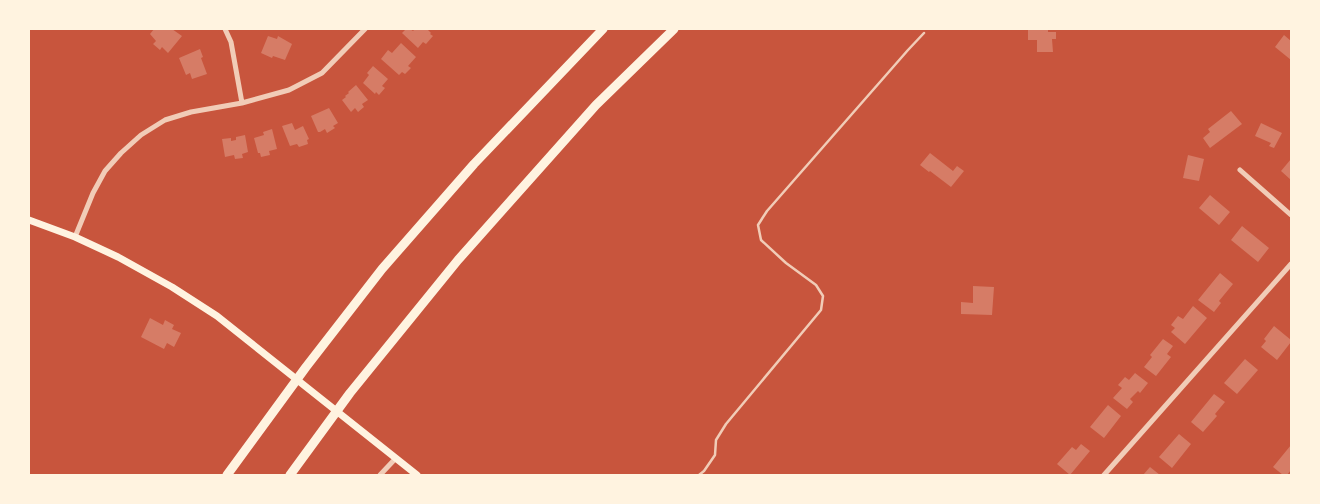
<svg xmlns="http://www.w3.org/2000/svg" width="1320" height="504" viewBox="0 0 1320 504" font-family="Rubik,sans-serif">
<rect width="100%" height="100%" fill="#c8553d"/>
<path fill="#d67c66" d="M154,29H172L182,36L168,53L162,47L160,50L153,44L156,41L150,34Z
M406,29H410L413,31L415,29H427L431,33L430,34L433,36L426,44L423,42L418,48L402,33Z
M1028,29H1048V32H1056V39H1052L1053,52H1037V40H1028Z
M1284,35L1291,41V60L1275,47Z
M268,36L277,39L278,36L292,44L285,60L273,56L272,58L261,53Z
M401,43L416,57L408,66L411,68L405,74L402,72L399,75L381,59L388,50L392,53Z
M200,49L203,57L201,58L207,74L192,79L190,73L186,75L179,58Z
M373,66L388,79L382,86L385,88L379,95L376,92L375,94L363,83L369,75L367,73Z
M356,85L368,100L362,104L364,107L358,112L355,108L351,112L342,100L346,97L345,96L349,93L348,92Z
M329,108L338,123L333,126L335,128L327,133L325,129L320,132H318L311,116Z
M1231,111L1242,124L1210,148L1203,138L1210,132L1208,129Z
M292,123L295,130L303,126L309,139L307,140L308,144L299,147L297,144L290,146L282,126Z
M1261,123L1282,133L1274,148L1269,146L1271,143L1255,136Z
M272,129L277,149L269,151L270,155L261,157L260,153H258L254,138L264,135L263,132Z
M245,135L248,152L242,154L243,158L235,159L234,155L225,157L222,139L231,138V141L236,140V137Z
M930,153L953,171L957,166L964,171L951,187L930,171L929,172L920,165Z
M1188,155L1204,159L1199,181L1183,178Z
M1291,159V180L1281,171Z
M1210,195L1230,212L1219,225L1199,208Z
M1242,226L1269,248L1258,262L1231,240Z
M1220,273L1233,284L1219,301L1221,303L1214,312L1198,300Z
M973,286L994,287L992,315L961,314V302L973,303Z
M1193,306L1207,318L1185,344L1171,332L1175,328L1171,325L1178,316L1183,319Z
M150,318L163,325L165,320L174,325L172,329L181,333L174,347L167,343L164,349L141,337Z
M1274,326L1291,340V342L1277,360L1261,347L1266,341L1264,339Z
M1163,339L1173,346L1167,354L1171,357L1156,376L1144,367L1152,357L1150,355Z
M1245,359L1258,370L1237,394L1224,383Z
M1135,373L1148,383L1140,393L1138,391L1130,399L1133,402L1127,409L1113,398L1122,388L1118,385L1125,377L1129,380Z
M1214,394L1225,402L1215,414L1217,416L1203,432L1191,422Z
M1108,405L1121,416L1104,438L1090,427Z
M1179,434L1191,444L1172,468L1159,457Z
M1081,444L1090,451L1070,475L1057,464L1072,447L1076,450Z
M1291,445V470L1287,475H1283L1273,467Z
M1150,467L1160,475H1143Z"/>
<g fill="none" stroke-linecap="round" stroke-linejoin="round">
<path stroke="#f1ccb7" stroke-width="2.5" d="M699,475L704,471L715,455L716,440L726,424L821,310L823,296L816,285L786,263L761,240L758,225L767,211L908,50L924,33"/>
<path stroke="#f1ccb7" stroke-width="5" d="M225,29L231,42L242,103
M1240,170L1291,215
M75,237L93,193L105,171L121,153L141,135L165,120L191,112L242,103L289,90L322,73L365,29
M380,475L396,458
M1104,475L1291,264"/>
<path stroke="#fff3e0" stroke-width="7" d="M29,220L75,237L118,257L172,287L217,316L417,475"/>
<path stroke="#fff3e0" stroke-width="9" d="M227,475L306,367L382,269L474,164L603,29
M290,475L350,393L458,260L596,105L674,29"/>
</g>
<rect width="1320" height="504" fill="none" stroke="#fff3e0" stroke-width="60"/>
</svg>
